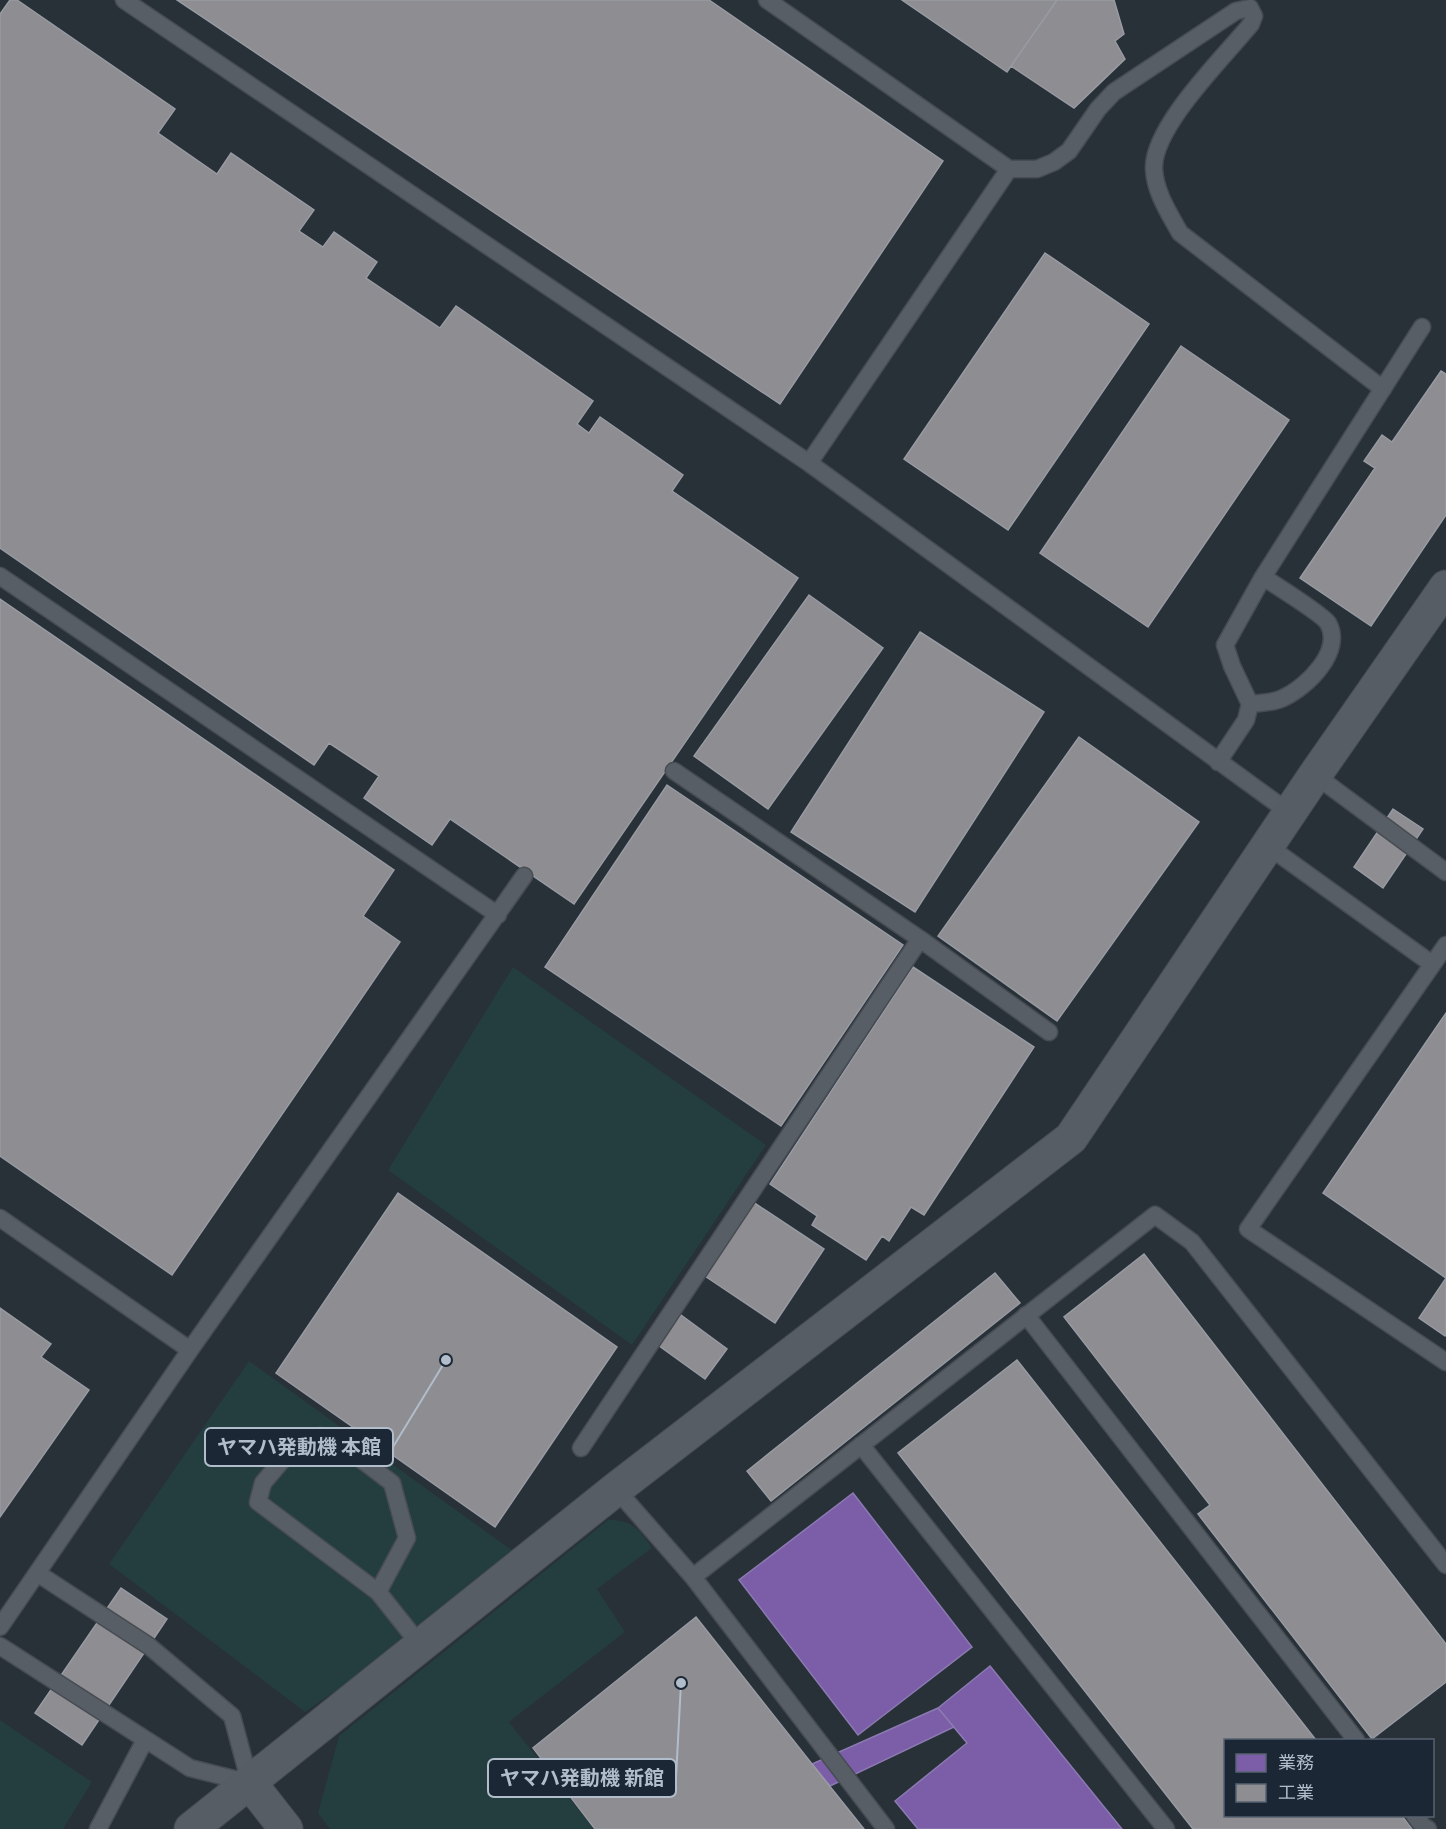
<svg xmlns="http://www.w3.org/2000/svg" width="1446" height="1829" viewBox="0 0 1446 1829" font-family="Manrope,'Noto Sans JP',sans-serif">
<rect width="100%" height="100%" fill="#283038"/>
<path fill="#243d3f" d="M513,967L766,1145L632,1345L388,1170Z
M249,1361L527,1561L305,1712L109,1564Z
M608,1520C632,1520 640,1529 652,1548L597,1589L625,1632L509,1722L594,1829H330L318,1813L339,1736Z
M0,1720L92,1782L63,1829H0Z"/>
<path fill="#7b5ea7" stroke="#8b7ab2" stroke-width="1.5" d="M853,1493L972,1647L858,1735L739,1580Z
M990,1666L1122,1829H918L895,1801L967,1743L938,1708Z
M938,1708L954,1727L830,1786L812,1764Z"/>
<path fill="#8d8d92" stroke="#989ba3" stroke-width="1.5" d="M10,0H17L175,109L158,133L217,174L231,153L314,210L299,231L323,247L334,232L377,262L366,278L440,328L456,306L593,401L577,424L589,433L600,417L683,475L672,491L798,578L574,904L450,819L432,845L364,798L379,776L329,743L314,765L0,548V14Z
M177,0H709L943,161L780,404Z
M902,0H1057L1007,72Z
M1057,0H1114L1124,34L1115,41L1125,59L1074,108L1011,66Z
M1045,253L1149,324L1008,530L904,459Z
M1181,346L1289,420L1148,627L1040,553Z
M1441,371L1446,374V515L1371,626L1300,578L1375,468L1364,461L1382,435L1392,442Z
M809,595L883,648L768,809L694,756Z
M0,599L394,870L363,916L400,942L172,1275L0,1156Z
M920,632L1044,712L915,912L791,832Z
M1079,737L1199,822L1057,1021L938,936Z
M667,785L903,945L781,1126L545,967Z
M1393,809L1423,829L1383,888L1354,867Z
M913,967L1034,1047L924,1215L911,1207L889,1241L882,1236L866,1260L812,1225L817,1216L770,1184Z
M1446,1013V1278L1323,1193Z
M398,1193L617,1347L495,1527L276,1373Z
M753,1202L824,1249L775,1323L705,1276Z
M1144,1254L1446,1644V1682L1372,1739L1198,1514L1210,1505L1064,1317Z
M995,1273L1020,1303L771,1501L747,1471Z
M1446,1278V1334L1445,1336L1419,1318Z
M0,1308L51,1344L41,1357L89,1390L0,1517Z
M681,1315L727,1349L705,1379L658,1345Z
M1017,1360L1316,1740H1226V1816H1402L1412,1829H1193L898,1453Z
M121,1588L167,1619L82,1745L35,1713Z
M696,1617L812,1764L864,1829H595L533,1748Z"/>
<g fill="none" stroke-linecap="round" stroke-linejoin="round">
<defs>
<path id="lane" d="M124,0L809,463L1290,813
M767,0L1009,169L809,463
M1009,169H1037L1054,162L1069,151L1098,109L1114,92L1236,11L1250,8L1254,16L1251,24C1225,56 1152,127 1154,169C1155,192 1169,213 1180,233L1383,389
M0,576L498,915
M1250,704C1261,703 1273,703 1283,698C1307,687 1344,651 1328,623C1323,615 1274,584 1263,577
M1218,762L1246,720L1250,704L1232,666L1225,645L1263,577L1422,327
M674,771L920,939L1049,1032
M1315,775L1446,872
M1268,846L1432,964
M1446,945L1248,1229L1446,1362
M0,1218L190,1350
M1026,1315L1356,1740
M861,1445L1166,1829
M581,1448L920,939
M616,1489L693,1577L1155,1215L1192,1242L1446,1565
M693,1577L886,1829
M378,1592L407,1538L392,1483L346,1448L320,1436L296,1444L263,1483L258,1502L378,1592L421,1646
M0,1627L190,1350L524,876
M0,1646L190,1768L250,1783L232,1716L149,1646L37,1573
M1415,1816L1423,1826L1428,1829
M98,1829L145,1740"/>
<path id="secondary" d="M250,1783L286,1829
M191,1829L616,1489L1071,1138L1315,775L1446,587"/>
</defs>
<use href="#lane" stroke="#474c53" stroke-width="19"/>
<use href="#secondary" stroke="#474c53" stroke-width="35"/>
<use href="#lane" stroke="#585e66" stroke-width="16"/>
<use href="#secondary" stroke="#575d64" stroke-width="33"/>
</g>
<path fill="none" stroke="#b1bdca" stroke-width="2" d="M446 1360L393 1447M681 1683L676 1778"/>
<g fill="#b1bdca" stroke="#1b2734" stroke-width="2">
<circle cx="446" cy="1360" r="6"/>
<circle cx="681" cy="1683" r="6"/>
</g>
<g fill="#1b2734" stroke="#b1bdca" stroke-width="2">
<rect x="205" y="1428" width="188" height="38" rx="6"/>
<rect x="488" y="1759" width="188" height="38" rx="6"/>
</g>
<g font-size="20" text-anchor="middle" font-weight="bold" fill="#b1bdca">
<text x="299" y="1454">ヤマハ発動機 本館</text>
<text x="582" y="1785">ヤマハ発動機 新館</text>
</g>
<rect x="1224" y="1739" width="210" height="78" fill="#1b2734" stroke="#576370" stroke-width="1.5"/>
<rect x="1236" y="1754" width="30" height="18" fill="#7b5ea7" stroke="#576370" stroke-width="1.5"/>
<text x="1278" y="1769" font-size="18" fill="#b1bdca">業務</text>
<rect x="1236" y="1784" width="30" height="18" fill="#8d8d92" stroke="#576370" stroke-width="1.5"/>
<text x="1278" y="1799" font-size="18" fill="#b1bdca">工業</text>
</svg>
